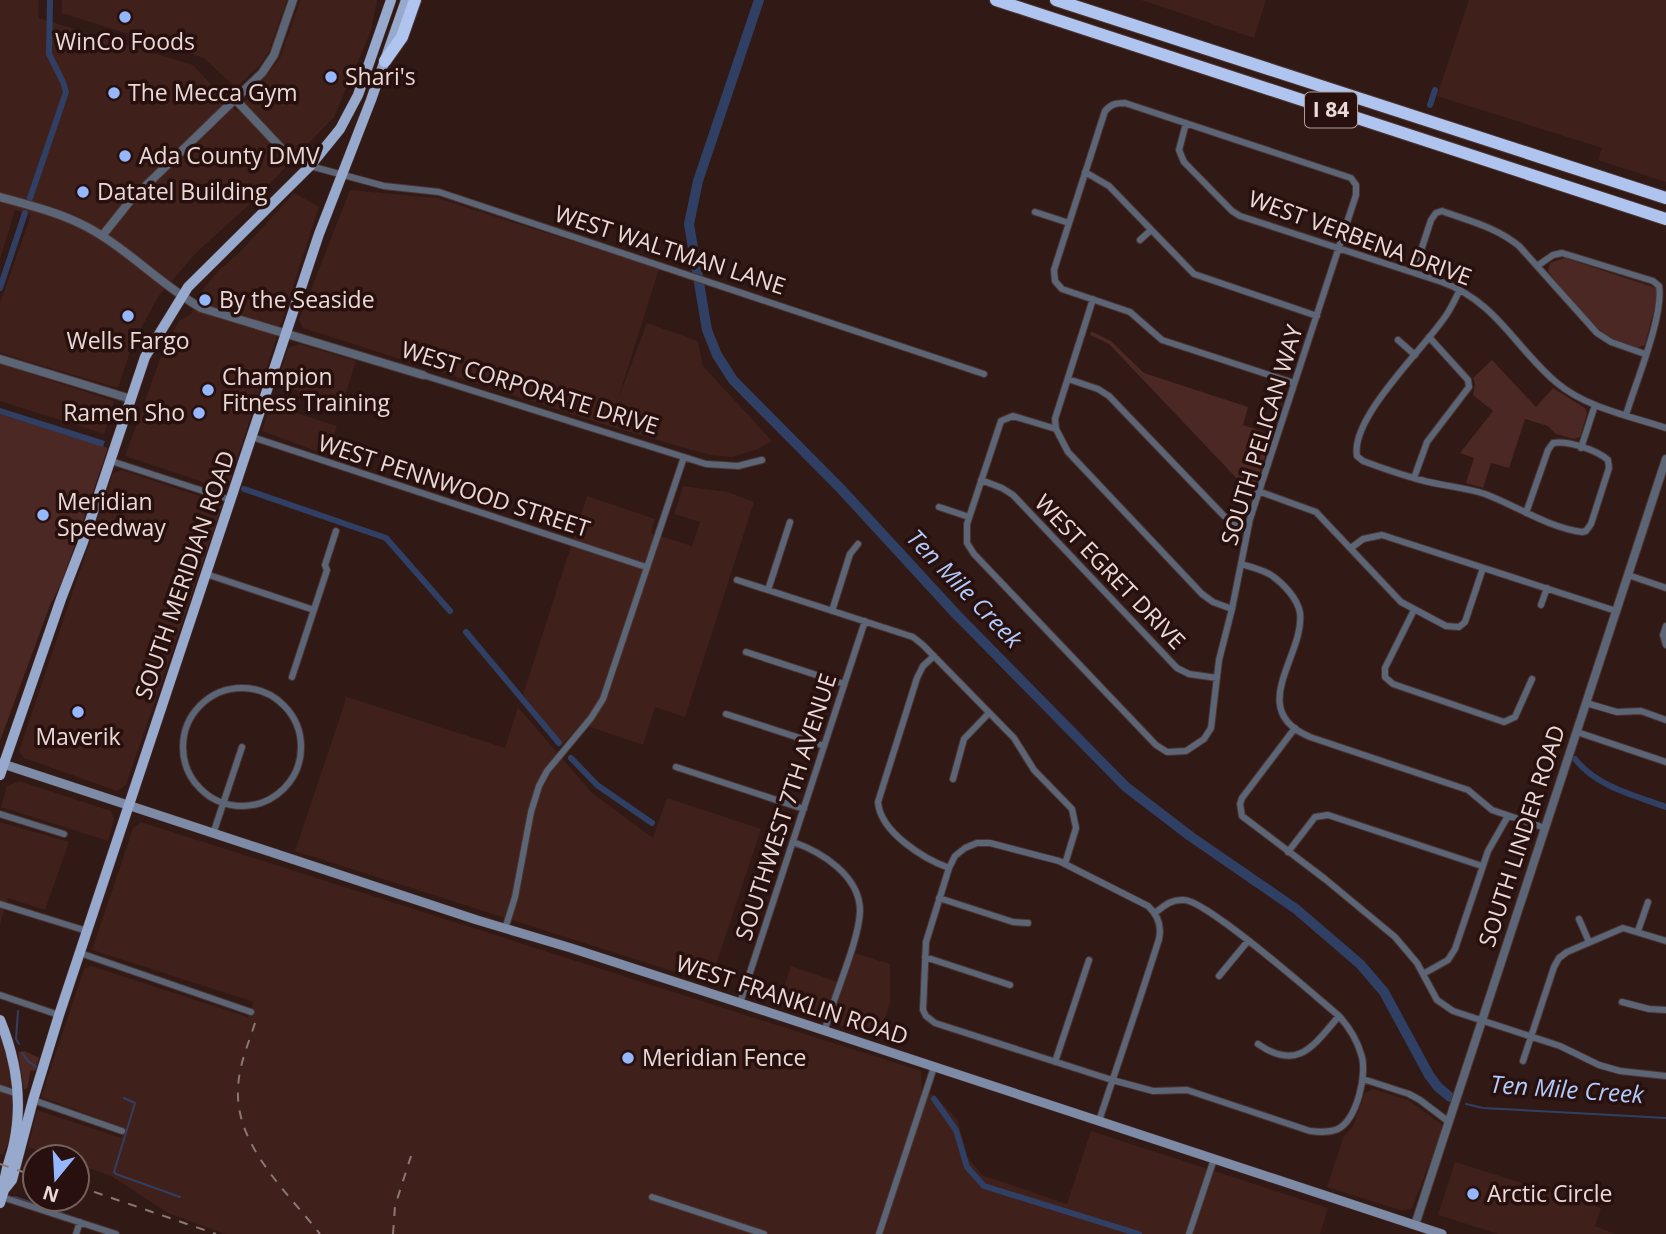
<svg xmlns="http://www.w3.org/2000/svg" width="1666" height="1234" viewBox="0 0 1666 1234" font-family="'Open Sans',sans-serif">
<rect width="100%" height="100%" fill="#311916"/>
<path fill="#3f201b" d="M0,0H39L38,18L193,65L237,112L280,58L300,0H377L371,31L334,117L252,202L197,252L158,297L133,343L118,388L0,353V303L31,215L15,210L0,259Z
M62,0H287L269,51L260,65L236,88L204,58L62,13Z
M1141,0H1266L1254,38Z
M1469,0H1666V182L1598,160L1602,148L1437,96Z
M350,190L437,198L659,269L618,399L647,323L698,341L703,366L772,441L758,449L732,457L710,455L609,426L303,328L299,320Z
M294,193L319,207L227,490L125,456L163,351L174,330L179,321L191,314L202,291L218,271L240,252Z
M299,344L356,361L342,405L277,384L288,348Z
M0,364L114,401L104,434L0,401Z
M271,405L337,426L327,455L262,431Z
M122,470L223,504L126,785L117,791L24,758L19,751L113,473Z
M683,486L728,492L754,502L685,717L655,707L643,745L581,724L563,744L523,695L587,496L655,519L651,533L692,546L700,522L674,514Z
M344,696L505,748L518,707L592,793L653,838L667,798L761,829L710,983L295,851L346,699Z
M19,781L111,811L114,820L108,841L1,807L7,786Z
M0,822L69,842L45,910L8,898L0,924Z
M141,822L921,1071L922,1091L934,1095L957,1119L968,1158L982,1175L1067,1204L1091,1131L1328,1208L1320,1234H225L168,1213L111,1176L77,1164V1157H57L28,1147L37,1110L121,1138L125,1128L41,1097L84,969L91,966L248,1017L254,1002L92,950L133,828Z
M855,953L890,964V1003L879,1038L778,1005L791,966L844,984Z
M0,1032L13,1082L14,1103L10,1139L3,1155L0,1154Z
M1373,1089L1408,1100L1444,1126L1412,1208L1403,1211L1327,1187L1344,1136L1353,1126L1365,1093Z
M1455,1162L1601,1208L1595,1226L1615,1234H1498L1438,1215Z"/>
<path fill="#4b2823" d="M1565,258L1656,288L1658,294L1645,345L1637,348C1627,344 1616,342 1607,335C1590,324 1560,288 1548,271L1550,263Z
M1091,331L1111,341L1144,373L1248,407L1243,425L1272,435L1254,489L1243,485L1109,344L1090,335Z
M1492,360L1536,407L1553,388L1585,408L1587,413L1580,437L1574,439L1556,434L1548,426L1525,419L1509,468L1491,463L1483,488L1466,483L1474,458L1460,453L1493,411L1473,395L1475,384L1473,378Z
M0,414L108,448L62,582L50,605L0,741Z
M25,1051L39,1058L36,1070L30,1071L28,1087L24,1090L18,1052Z"/>
<path fill="#304064" d="M0,408L105,441L103,447L0,414Z"/>
<g fill="none" stroke-linecap="round" stroke-linejoin="round">
<path stroke="#304064" stroke-width="2" d="M18,1011L16,1039L19,1044
M22,1053L28,1061L36,1067
M124,1098L135,1103L114,1172L116,1174L180,1197
M1466,1104L1483,1108L1666,1118
M15,1197L64,1214"/>
<path stroke="#304064" stroke-width="6" d="M1430,105L1435,90
M30,198L66,92L63,82L49,54L50,0
M0,288L25,213
M244,489L386,538L450,611
M466,632L559,743
M571,758L597,785L652,823
M1575,759C1597,787 1634,795 1666,807
M934,1099L956,1130L967,1167L984,1186L1139,1234"/>
<path stroke="#304064" stroke-width="10" d="M759,0L698,181L689,224L707,330L717,355L733,380L841,489L955,613L1126,787L1190,836L1296,909L1360,964L1384,992L1429,1075L1438,1087L1450,1097"/>
<defs>
<path id="minor" d="M1186,123L1179,150L1184,162L1232,211L1240,216L1442,282C1497,302 1516,349 1557,383C1587,408 1630,416 1666,428
M310,166L384,186L439,192L984,374
M1085,172L1109,186L1194,274L1317,316
M1035,212L1069,223
M1140,240L1151,230
M1537,266L1553,255L1562,253L1653,281L1659,286C1664,316 1635,384 1626,415
M1414,272L1431,220L1436,213L1442,211C1469,221 1496,227 1519,246L1597,333L1611,342L1645,354
M1460,289C1456,298 1452,306 1447,314C1426,347 1350,417 1357,456L1363,461C1382,468 1401,475 1421,480C1442,486 1464,487 1485,494C1517,506 1547,527 1582,532L1586,531L1591,524L1609,468L1608,460C1597,450 1567,440 1553,443L1548,450L1526,513
M1093,299L1055,419L1056,429L1068,452L1202,594L1213,602L1232,609
M1398,340L1415,355
M423,375L706,464L738,466L762,460
M1068,379L1098,389L1109,396L1224,516L1235,523L1248,525
M1056,429L1013,416L1001,421L967,524V543L974,554L1156,745L1167,752L1186,751L1204,739L1211,728L1219,660L1232,609L1250,519L1356,195V185L1351,178L1125,103C1116,103 1111,104 1105,111L1054,270L1055,281L1062,289L1130,312L1162,340L1294,383
M252,437L646,567
M1581,448L1595,405
M111,461L231,500
M1414,478L1427,442L1469,387L1468,380L1429,337
M981,480L1002,488L1013,495L1177,668L1189,674L1217,678
M1258,491L1316,512L1401,602L1446,626L1459,627L1465,622L1483,568
M939,507L969,517
M1351,548L1363,539L1382,535L1616,611
M1241,564C1251,567 1263,570 1271,575C1283,583 1298,599 1300,613C1305,655 1245,710 1310,737L1468,790L1492,810L1545,828
M206,574L314,610
M1628,575L1666,588
M737,580L913,637L923,645L1014,738L1034,770L1072,809L1076,828L1065,864
M768,590L790,522
M1541,605L1547,588
M1414,610L1385,668V677L1393,684L1504,722L1515,717L1532,679
M832,611L850,554L858,544
M1666,626L1663,635L1666,645
M746,652L844,684
M934,656L923,666L917,678L878,802C880,832 924,859 949,868
M292,677L327,570L325,565L336,531
M183 747a59 59 0 1 1 118 0a59 59 0 1 1-118 0Z
M1586,703L1617,712L1641,711L1666,720
M726,714L824,746
M1295,728L1242,798L1240,804L1242,816L1325,879L1395,937L1417,963L1437,1000L1453,1011L1560,1046L1599,1065L1620,1071L1666,1076
M1577,732L1666,762
M676,767L804,809
M953,779L964,739L989,713
M0,814L64,834
M213,834L242,747
M793,842C822,852 860,876 860,911C859,942 833,997 825,1030
M1288,852L1315,817L1328,815L1482,866
M939,898L1013,922L1028,923
M0,904L87,931
M1579,919L1589,942
M505,929L515,897L531,812L539,786L547,771L591,718L603,699L684,457
M1638,931L1648,902
M80,953L251,1012
M925,957L1010,985
M1423,974L1448,960L1455,949L1488,851L1508,816
M1219,976L1248,941
M0,995L59,1015
M1622,1002L1649,1009L1666,1010
M740,1003L865,621
M1258,1044C1298,1072 1314,1045 1339,1016
M1523,1061L1554,967L1559,958L1567,952L1623,928L1666,941
M1055,1062L1089,960
M1363,1079L1409,1094L1420,1100L1449,1122
M0,1088L18,1094
M33,1100L122,1131
M1099,1121C1119,1060 1140,1000 1159,939C1162,925 1158,915 1148,906L1059,861L990,843H977L965,848L955,856L949,868L926,942L923,1010L926,1016L935,1023L1112,1080L1153,1091L1187,1090L1310,1131C1319,1132 1329,1133 1338,1129C1357,1119 1368,1073 1361,1054C1357,1040 1348,1026 1339,1016C1314,995 1208,901 1184,900C1171,899 1164,906 1155,913
M2,1197L116,1234
M652,1197L764,1234
M76,1234L80,1222
M879,1234L934,1067
M1189,1234L1214,1159"/>
<path id="tertiary" d="M235,99L282,149L310,166
M0,197C29,205 61,213 87,227C128,249 161,285 201,308L423,375
M102,236L130,201L262,73L274,55L293,0
M0,359L131,399
M1415,1225L1666,459"/>
<path id="secondary" d="M0,763L477,920L571,948L774,1014L1442,1234"/>
<path id="primary" d="M0,775L61,599L83,542L145,357L188,287L310,166L340,129L358,95L391,0
M0,1020C16,1059 23,1100 14,1143C11,1159 3,1173 4,1190
M0,1203L4,1190L12,1180L33,1100L59,1015L319,234L371,100L406,0"/>
<path id="motorway" d="M996,0L1666,219
M1056,0L1666,198
M385,61L402,37L415,0"/>
</defs>
<use href="#minor" stroke="#4b3431" stroke-width="8"/>
<use href="#tertiary" stroke="#4b3431" stroke-width="10"/>
<use href="#secondary" stroke="#4b3431" stroke-width="10"/>
<use href="#primary" stroke="#4b3431" stroke-width="11"/>
<use href="#motorway" stroke="#4b3431" stroke-width="14"/>
<use href="#minor" stroke="#5c6576" stroke-width="6"/>
<use href="#tertiary" stroke="#5c6576" stroke-width="8"/>
<use href="#secondary" stroke="#7d8ba6" stroke-width="9"/>
<use href="#primary" stroke="#97a9cc" stroke-width="10"/>
<use href="#motorway" stroke="#afc4ef" stroke-width="12"/>
<path stroke="#8b7774" stroke-width="2" stroke-dasharray="9 9" stroke-linecap="butt" d="M255,1023C248,1045 238,1067 238,1091C236,1146 288,1193 320,1234
M0,1164L35,1176
M77,1186L216,1234
M393,1234L395,1206L411,1156"/>
</g>
<g fill="#94b7fd" stroke="#27100d" stroke-width="2.5">
<circle cx="125" cy="17" r="7"/>
<circle cx="331" cy="77" r="7"/>
<circle cx="114" cy="93" r="7"/>
<circle cx="125" cy="156" r="7"/>
<circle cx="83" cy="192" r="7"/>
<circle cx="205" cy="300" r="7"/>
<circle cx="128" cy="316" r="7"/>
<circle cx="208" cy="390" r="7"/>
<circle cx="199" cy="413" r="7"/>
<circle cx="43" cy="515" r="7"/>
<circle cx="78" cy="712" r="7"/>
<circle cx="628" cy="1058" r="7"/>
<circle cx="1473" cy="1194" r="7"/>
</g>
<g text-anchor="middle" stroke-width="7" stroke-linejoin="round" paint-order="stroke">
<rect fill="#27100d" stroke="#b09d9a" stroke-width="2" x="1305" y="92.5" width="52" height="35" rx="5"/>
<g font-size="21" font-weight="bold" fill="#ead9d6">
<text x="1331" y="117">I 84</text>
</g>
<g font-size="23" fill="#ead9d6" stroke="#27100d" text-anchor="start">
<text x="125" y="50" text-anchor="middle">WinCo Foods</text>
<text x="345" y="85">Shari's</text>
<text x="128" y="101">The Mecca Gym</text>
<text x="139" y="164">Ada County DMV</text>
<text x="97" y="200">Datatel Building</text>
<text x="219" y="308">By the Seaside</text>
<text x="128" y="349" text-anchor="middle">Wells Fargo</text>
<text x="222" y="385">Champion<tspan x="222" dy="26">Fitness Training</tspan></text>
<text x="185" y="421" text-anchor="end">Ramen Sho</text>
<text x="57" y="510">Meridian<tspan x="57" dy="26">Speedway</tspan></text>
<text x="78" y="745" text-anchor="middle">Maverik</text>
<text x="642" y="1066">Meridian Fence</text>
<text x="1487" y="1202">Arctic Circle</text>
</g>
<g font-size="23" fill="#ead9d6" stroke="#27100d">
<text transform="translate(1360 238) rotate(20)" y="8">WEST VERBENA DRIVE</text>
<text transform="translate(670 250) rotate(18)" y="8">WEST WALTMAN LANE</text>
<text transform="translate(530 388) rotate(17)" y="8">WEST CORPORATE DRIVE</text>
<text transform="translate(1262 435) rotate(-73)" y="8">SOUTH PELICAN WAY</text>
<text transform="translate(454 486) rotate(18)" y="8">WEST PENNWOOD STREET</text>
<text transform="translate(1110 572) rotate(46)" y="8">WEST EGRET DRIVE</text>
<text transform="translate(185 575) rotate(-71)" y="8">SOUTH MERIDIAN ROAD</text>
<text transform="translate(786 807) rotate(-72)" y="8">SOUTHWEST 7TH AVENUE</text>
<text transform="translate(1522 836) rotate(-72)" y="8">SOUTH LINDER ROAD</text>
<text transform="translate(792 1000) rotate(18)" y="8">WEST FRANKLIN ROAD</text>
</g>
<g font-size="24" font-style="italic" fill="#b2cbfd" stroke="#27100d">
<text transform="translate(964 589) rotate(46)" y="8">Ten Mile Creek</text>
<text transform="translate(1567 1090) rotate(4)" y="8">Ten Mile Creek</text>
</g>
</g>
<g transform="translate(56 1178) rotate(198)"><circle r="33" fill="#27100d" stroke="#75605d" stroke-width="2"/>
<path d="M0-5L12 26L0 18L-12 26Z" fill="#94b7fd"/>
<text y="-10" font-size="19" font-weight="bold" text-anchor="middle" fill="#ead9d6">N</text>
</g>
</svg>
